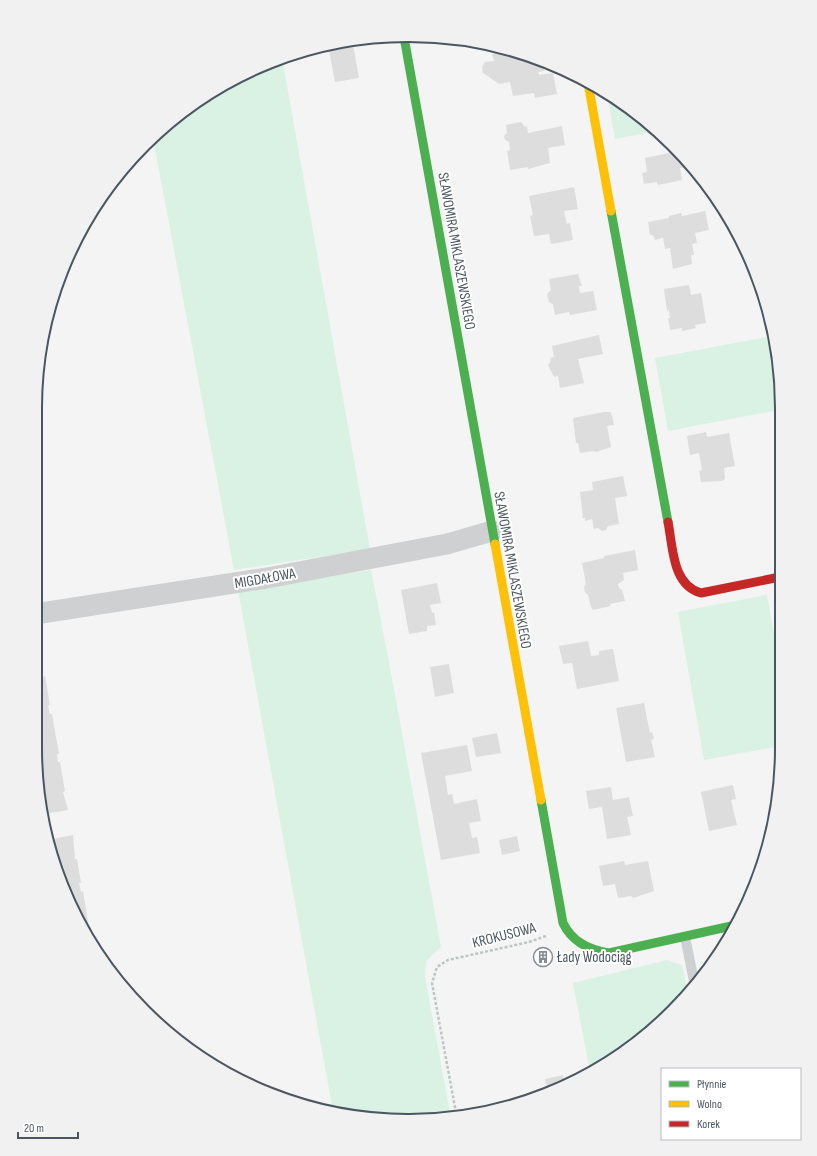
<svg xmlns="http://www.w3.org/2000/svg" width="817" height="1156" viewBox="0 0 817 1156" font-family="'Sofia Sans Condensed',sans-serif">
<rect width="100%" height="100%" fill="#f4f4f4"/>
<path fill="#d9f2e3" d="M282,58L370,549L234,570L153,138L162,128L222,85Z
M607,94L636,112L656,131L615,139Z
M772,336L779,360V410L668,431L655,358Z
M371,570L389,662L441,947L426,961L425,977L451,1118H360L333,1111L238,590Z
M767,595L781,672V746L704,760L678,612Z
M667,960L682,965L688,993L655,1028L590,1072L573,983Z"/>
<path fill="#ddddde" d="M353,45L359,78L335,82L329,50Z
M516,52L542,62L544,71L538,72L539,75L553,73L557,94L535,98L534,93L513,96L510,82L499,84L483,73L482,67L485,62L494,61L492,54Z
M521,122L525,127L527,126L528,133L562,126L565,145L548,148L550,163L528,169V167L510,170L507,151L510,150L509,142L505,140L504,136L507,133L506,125Z
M666,141L692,166L680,168L682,180L658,185L657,182L644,184L642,173L647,172L645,158L669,153Z
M574,187L578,209L564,211L567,224L570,223L573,240L551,244L549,234L534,236L530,216L533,215L529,196Z
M705,211L709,230L695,233L697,243L692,244L694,255H691L692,264L673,269L670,248L665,249L663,238L655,240L653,235H650L648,222L669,218V216L681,213L682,216Z
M578,274L582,286H579L580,293L593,291L597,310L570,315L569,312L555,315L553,304L549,302L547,294L551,290L549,279Z
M689,285L691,295L701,293L706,323L695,325L696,328L682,331V328L670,330L668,318H670L669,310L667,311L664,289Z
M599,335L603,354L578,359L584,383L560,388L558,376L554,377L548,365L551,361L550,358L554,357L552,346Z
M604,412H611L614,425L607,426L611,447L596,452L594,451L580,453L578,443H576L573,418Z
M706,432L707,437L729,433L735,466L724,468L725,479L722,481L701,482L699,471L702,470L699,453L690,455L687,436Z
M623,476L627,496L615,498L619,524L608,526L606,530L602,531L598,528L594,529L592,519L585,521V518H583L580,492L593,490L592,482Z
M635,550L638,570L623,573L624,580L618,584L619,588L622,590L625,601L610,604L611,606L593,610L591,607L588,595L585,592L584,587L586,584L582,563L604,558V556Z
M437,583L441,603L430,605L432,613L434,612L436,625L427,626V631L409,634L401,590Z
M588,641L591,656L599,655V651L613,649L619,681L577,689L572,663L563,664L559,646Z
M42,658L43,677L45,676L50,705L48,706L50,714H52L59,754H57L58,762H60L65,791L63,792L68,810L44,814L40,789L43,788L41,776L39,777L35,742V659Z
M449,664L454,693L435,697L430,667Z
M644,703L650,733L652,732L654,739L651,740L655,757L626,762L616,708Z
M497,733L501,753L476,757L472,738Z
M467,745L472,771L445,776L448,795L452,794L454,804L477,799L481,821L469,823L472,838L477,837L480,853L441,860L421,753Z
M733,785L736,799L731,800L737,825L709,831L701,792Z
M611,787L613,800L629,797L633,816L627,817L631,835L607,839L602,807L589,809L586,791Z
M73,835L75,859H77L81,883H79L81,892L83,891L89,927H87V932L48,844L47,840Z
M517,836L520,851L502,855L499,840Z
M624,861L625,865L648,861L654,891L633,898L631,896L618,898L615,884L603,886L599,866Z
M545,951L547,961L541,963L539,952Z
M563,1075L564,1083L547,1087L545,1079Z"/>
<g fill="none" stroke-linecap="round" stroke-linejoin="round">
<path stroke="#bcc7c4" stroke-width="2.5" stroke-dasharray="3 2" stroke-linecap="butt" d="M457,1118L432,983L437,967L448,960L529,942L546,936"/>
<path stroke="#ced0d2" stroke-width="10" d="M685,937L695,986"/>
<path stroke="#ced0d2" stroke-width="21" d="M35,614L267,578L447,544L492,531"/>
<path stroke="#4caf50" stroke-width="9" d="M404,37L495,544
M611,211L668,522
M541,800L563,923C572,942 589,950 609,953L736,925"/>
<path stroke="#ffc107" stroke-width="9" d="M588,83L611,211
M495,544L541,800"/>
<path stroke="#c62828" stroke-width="9" d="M668,522C673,547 672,585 701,593L780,577"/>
</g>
<defs>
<symbol id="building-ring" viewBox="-11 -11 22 22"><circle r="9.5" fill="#fff" stroke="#868d94" stroke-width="1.5"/><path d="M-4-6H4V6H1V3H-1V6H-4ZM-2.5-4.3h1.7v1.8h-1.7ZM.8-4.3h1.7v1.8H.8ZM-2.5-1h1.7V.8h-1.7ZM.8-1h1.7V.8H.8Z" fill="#868d94"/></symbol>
</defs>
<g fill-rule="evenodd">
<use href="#building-ring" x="532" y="946" width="22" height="22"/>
</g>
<g text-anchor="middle" stroke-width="4" stroke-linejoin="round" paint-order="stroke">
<g font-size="15" fill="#4a5661" stroke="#fff">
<text transform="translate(457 251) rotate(80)" y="5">SŁAWOMIRA MIKLASZEWSKIEGO</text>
<text transform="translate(513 570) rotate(80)" y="5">SŁAWOMIRA MIKLASZEWSKIEGO</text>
<text transform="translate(265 578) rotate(-10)" y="5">MIGDAŁOWA</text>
<text transform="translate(504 935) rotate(-14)" y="5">KROKUSOWA</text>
</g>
<g font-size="15" fill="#4a5661" stroke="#fff" text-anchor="start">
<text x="557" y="962">Łady Wodociąg</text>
</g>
</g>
<path d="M0 0H817V1156H0ZM408 42H409A366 366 0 0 1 775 408V748A366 366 0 0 1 409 1114H408A366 366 0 0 1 42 748V408A366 366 0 0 1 408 42Z" fill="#f1f1f2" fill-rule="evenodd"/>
<path fill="none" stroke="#4a5661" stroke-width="2" d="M408 42H409A366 366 0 0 1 775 408V748A366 366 0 0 1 409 1114H408A366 366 0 0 1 42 748V408A366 366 0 0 1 408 42Z"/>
<rect x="661" y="1068" width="140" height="72" fill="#ffffff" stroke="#b7bbc0"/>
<rect x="669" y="1081" width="20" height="6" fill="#4caf50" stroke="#b7bbc0"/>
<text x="697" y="1088" font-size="12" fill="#4a5661">Płynnie</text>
<rect x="669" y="1101" width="20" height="6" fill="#ffc107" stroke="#b7bbc0"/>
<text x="697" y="1108" font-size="12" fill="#4a5661">Wolno</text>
<rect x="669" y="1121" width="20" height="6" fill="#c62828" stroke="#b7bbc0"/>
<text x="697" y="1128" font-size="12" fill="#4a5661">Korek</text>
<path d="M18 1132v6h60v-6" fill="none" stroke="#4a5661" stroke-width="2"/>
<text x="24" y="1132" font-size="12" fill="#4a5661" stroke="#ffffff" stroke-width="3" paint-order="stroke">20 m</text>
</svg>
